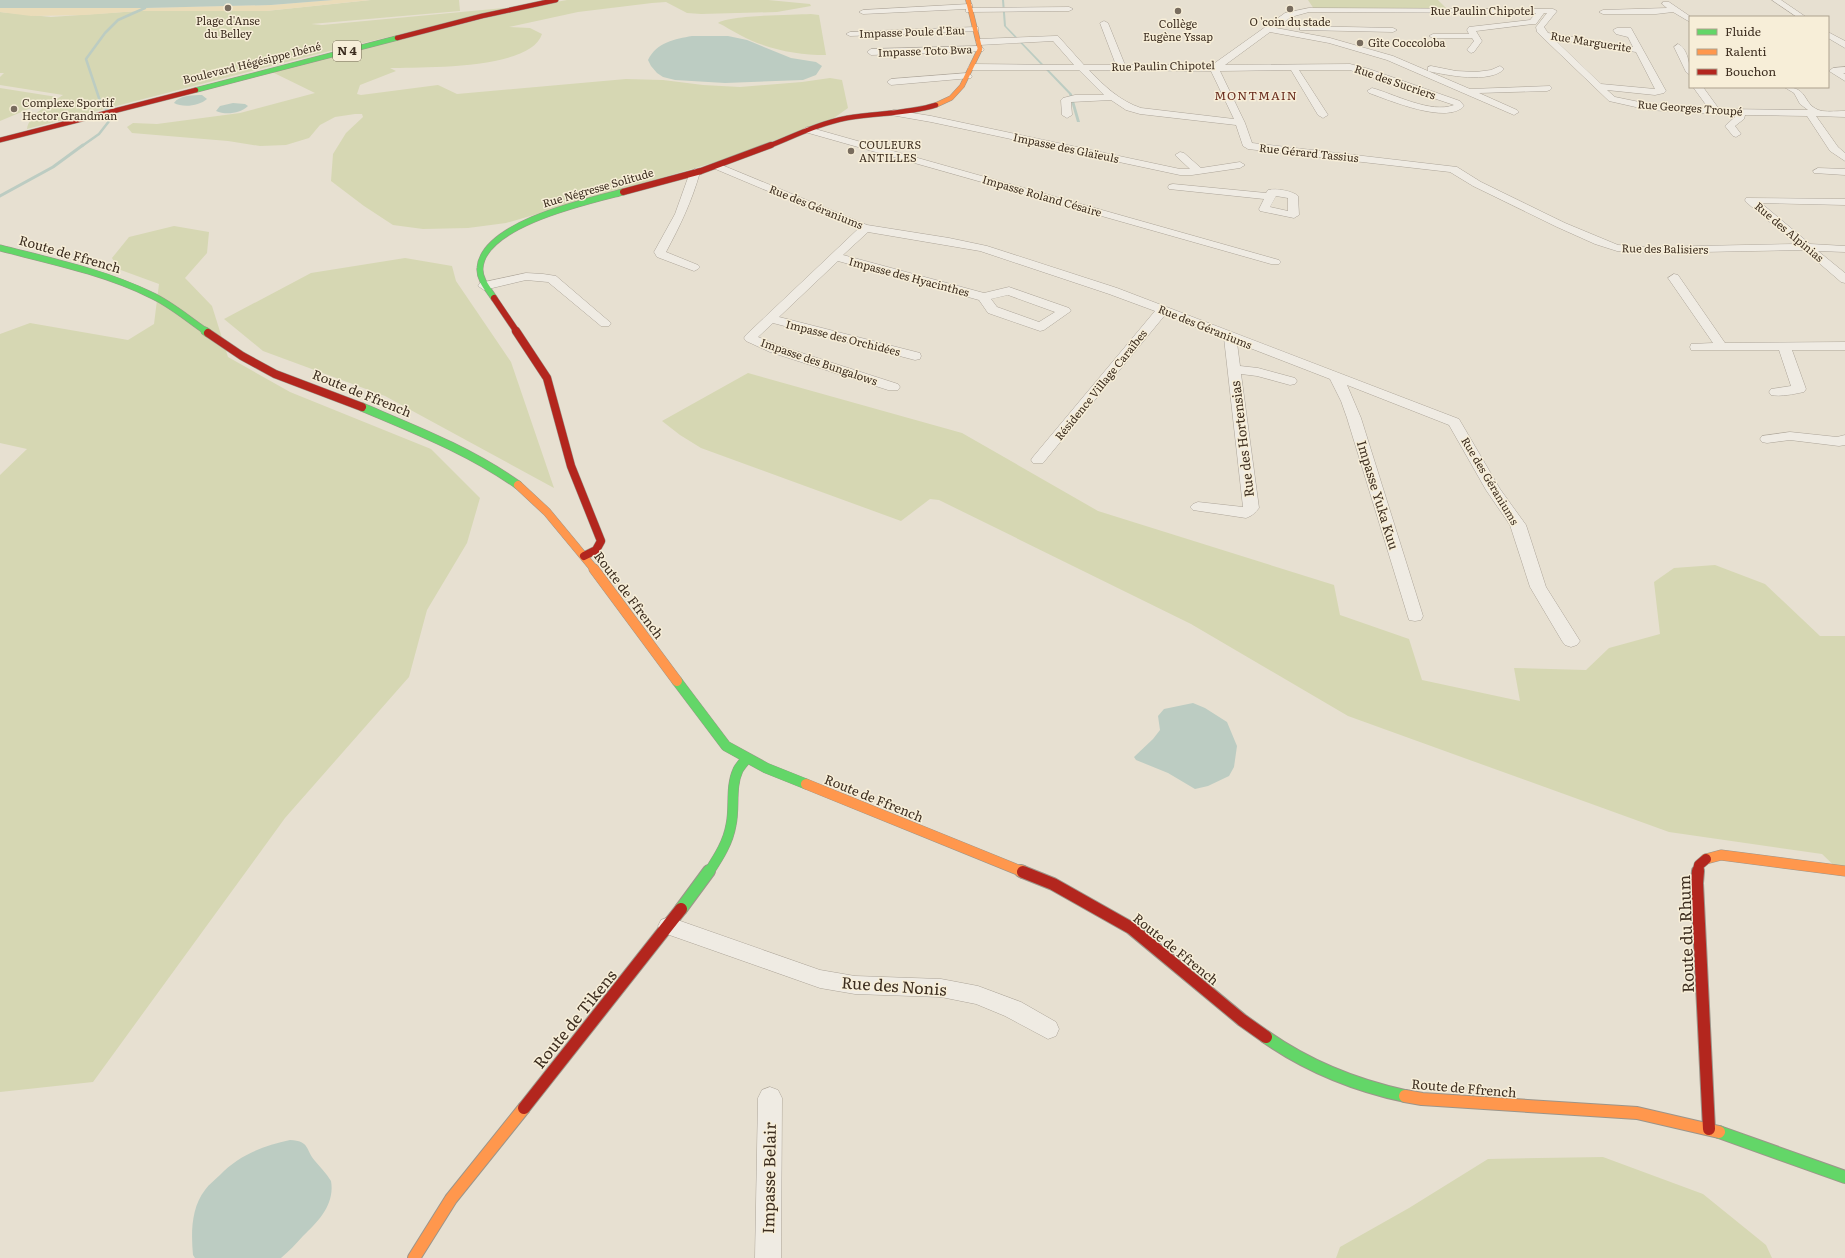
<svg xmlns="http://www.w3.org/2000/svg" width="1845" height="1258" viewBox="0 0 1845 1258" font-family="Literata,serif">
<rect width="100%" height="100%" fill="#e7e0d1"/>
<path fill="#d6d7b3" d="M371,0H459L460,11L311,24L322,25L504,8L506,9L326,52L27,129C29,114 51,103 63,95L0,85V77L4,73H0V12L51,17L138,11H266Z
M567,0H768L810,4L811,6L777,12L701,14L687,13L666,2L652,3L578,12L509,27L530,28L542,34C531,70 422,67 390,68L396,71L360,85L357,94L361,95L438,85L457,94L626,79L663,80L703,85L740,87L802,82L830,78L842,80L848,108L834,118L723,160L506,223L468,228L423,229L393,225L364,206L331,181L333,154L346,133L363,117L362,114H355L335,117L320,125L309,138L286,145L260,146L228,141L132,133L127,127L133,123L157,124L240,113L315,93L272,72L534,6Z
M1308,0H1438L1447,9H1314Z
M811,14L819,15L826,55C796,55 766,49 740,35C732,31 725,26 718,23C729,15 793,15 811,14Z
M0,88L57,97L0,121Z
M174,226L209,232L207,253L185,278L212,306L228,357L290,392L431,449L480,498L467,543L427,610L409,677L285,818L93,1082L0,1092V475L27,449L0,443V334L30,323L128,340L154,324L159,284L118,269L112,258L129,237Z
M405,258L452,266L456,281L511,362L554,488L385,396L263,351L224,319L311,273Z
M748,373L962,433L1098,511L1334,585L1340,615L1409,639L1422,680L1520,701L1514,668L1586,670L1609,648L1660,634L1654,582L1674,568L1715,565L1765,584L1820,636H1845V876L1822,854L1669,832L1348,716L1191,624L939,500L930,499L901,521L701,448L680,435L662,421Z
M1603,1157L1703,1194L1766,1245L1772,1258H1336L1340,1247L1409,1208L1488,1159Z"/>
<path fill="#eadcb9" d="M333,0H370L266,11H138L85,15L31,16L0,12V8H145L271,5Z"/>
<path fill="#bcccc2" d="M0,0H333L271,5L145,8H0Z
M1002,0H1004L1006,26L1072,94L1080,122H1077L1069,94L1004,26Z
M692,36H728L747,40L791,58L816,62L822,66L816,75L803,80L725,83L675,80L663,77L657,73L651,66L648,60C657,42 675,39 692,36Z
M202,95L207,99C199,106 183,108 174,103C179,95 194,95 202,95Z
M233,103L245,104L248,106C240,114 225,115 216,111L220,106Z
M1193,703L1205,708L1227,722L1237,746L1234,767L1229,776L1208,786L1195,789L1168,773L1136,760L1134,757L1153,739L1160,730L1158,716L1164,709Z
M290,1140C310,1141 305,1149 315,1161C320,1167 326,1173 331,1181C335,1204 319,1221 303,1236C296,1244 289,1251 281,1258H195L193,1255C191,1233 191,1208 205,1190C209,1184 215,1180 220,1175C239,1155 263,1146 290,1140Z"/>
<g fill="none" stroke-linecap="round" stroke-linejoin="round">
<path stroke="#bcccc2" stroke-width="2.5" d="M82,146L99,134L113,116L101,104L86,59L105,33L118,20L145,8"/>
<path stroke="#bcccc2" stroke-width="3" d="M0,196L53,167L83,145"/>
<defs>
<path id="street" d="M1772,0H1781L1806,17H1797Z
M1663,2H1669L1691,17L1690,22L1673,12L1656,14H1603L1599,12L1603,10L1667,8L1662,4Z
M969,4H972V8L1069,7L1073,9L1069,11L969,12H966V9L863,14L859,12L863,10Z
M1309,8L1553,9L1557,11L1544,27L1548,33L1633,47L1628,37L1616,34L1613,30L1617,28H1631L1666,91L1664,93L1655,95L1607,90L1615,97L1649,104L1709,109L1693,87H1703L1719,109L1808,110L1800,104L1794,93L1784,87C1811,87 1801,106 1822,111C1829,112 1838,111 1845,111V117L1816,116L1838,147L1845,153V161L1830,151L1807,116L1745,115L1744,119L1735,126L1741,134L1736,137L1733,136L1725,126L1735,117L1734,115L1649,110L1609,101L1537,32L1536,27L1547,13H1544L1536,24H1533L1476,31L1482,41L1474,52L1471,53L1467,50L1474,41L1472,38H1433L1429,36L1433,34H1469L1467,30L1469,27L1530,20L1536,13L1309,12L1291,17L1276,28L1330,38L1393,56L1470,89L1550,86L1552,88L1550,90L1547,91L1479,93L1517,110L1519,112L1514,115L1387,60L1329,43L1270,32L1225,65L1350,64L1369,69L1460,101L1464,106C1447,125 1389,100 1369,93L1367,91L1372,88C1394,94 1431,114 1454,105L1350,70H1299L1328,115L1323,118L1318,115L1291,70L1220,71L1245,123L1252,143L1457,167L1481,182L1565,223L1618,245L1650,247L1796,244L1746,202L1745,200L1746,198L1845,199V205L1761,203L1810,244L1845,246V252L1818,251L1845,273V283L1841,282L1804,250L1650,253L1617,251L1595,244L1557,227L1473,186L1450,172L1248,149L1243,146L1236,125L1140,114L1126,110L1111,100L1071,102L1072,115L1067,118L1062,115L1061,100L1063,98L1075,95H1104L1079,70H972L968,67L972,64L1074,65L1053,41L979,45L975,42L979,39L1055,36H1058L1084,65H1116L1100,23L1104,21L1108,23L1125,65H1212L1285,13ZM1554,39L1636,52L1655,89L1601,84ZM1089,70L1211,71L1234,119L1141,108C1120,101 1104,86 1089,70Z
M1300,26L1393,28L1397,30L1393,32L1303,30H1300Z
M975,27H978V31L850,36L846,34L850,32Z
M1828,32L1845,41V48L1828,38Z
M1678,44C1688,48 1690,66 1690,75L1686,72L1674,47Z
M980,46L984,49L983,51L871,55L867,52L871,49Z
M1431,66L1456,71L1476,72L1491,70L1500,66L1504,69C1490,84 1446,75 1428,71V67Z
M1845,67V73H1843L1845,74V81L1829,71L1833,68Z
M968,73L972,76L971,78L891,85L887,82L891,79Z
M894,110L931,116L1180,169H1190L1175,155L1180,152L1184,153L1201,168L1240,162L1245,165L1240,168L1192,175H1180L931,122L891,115L889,113L891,111Z
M808,127L1279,260L1281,262L1279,264H1271L805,132L803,130L805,128Z
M717,163L867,225L949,238L987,246L1117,288L1459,419L1500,489L1526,525L1546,587L1580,641L1577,645L1571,647L1565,645L1562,641L1530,587L1510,525L1486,490L1449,425L1347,385L1361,418L1423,616L1421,620L1415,621L1409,620L1347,418L1341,401L1330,379L1237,343L1240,366L1258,368L1295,378L1297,381L1295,384L1290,385L1257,376L1241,374L1259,508C1255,513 1252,516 1246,518L1193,510L1190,507L1193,504L1198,502L1243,507L1224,338L1165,315L1043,463H1033L1031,460L1033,457L1155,311L1109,294L980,251L868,232L843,255L984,293L1009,287L1069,308L1071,311L1044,330L1040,331L988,313L979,300L838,261L779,317L920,353L921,356L920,359L915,360L773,323L758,337L780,346L898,384L900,387L898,390H888L770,352L746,341L744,338L746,335L858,229L713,168L712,166ZM1008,295L1055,312L1039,322L997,307L991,299Z
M1818,168L1845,169V175L1814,173L1813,171Z
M695,169L700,172C692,201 680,226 666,252L698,265L700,267L698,269L694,271L657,257L654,252L675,214L690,172Z
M1173,184L1266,193L1268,190C1276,188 1293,191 1298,196L1299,215L1294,218L1260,211L1259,209L1264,199L1169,189L1168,187L1169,185ZM1276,196L1288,198V211L1270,207Z
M526,273L543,274L556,276L611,323L609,326H601L548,282L526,280L484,290L478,286L480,283Z
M1674,274L1678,275L1725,343L1845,342V350H1792L1806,389L1804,392C1794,394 1781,397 1771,395L1769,392L1771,389L1791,386L1779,350H1691L1690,347L1691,344L1713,343L1668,278Z
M1790,432L1837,437L1845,435V445L1839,446L1790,440L1767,443L1762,442L1760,439L1762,436Z
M669,917L820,970L855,976L941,979L978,986L1021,1002L1056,1022L1059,1029L1056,1036L1048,1039L1005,1016L976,1004L941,997L855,994L820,988L661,932L658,926L661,920Z
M770,1087L778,1090L782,1098L781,1258H755L758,1098L762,1090Z"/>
<path id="fast-far4" d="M196,90L397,38"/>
<path id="fast-far3" d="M0,248C51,261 104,272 151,295C171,304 189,320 207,332
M494,298C488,289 479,279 480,268C483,224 588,201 623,192"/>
<path id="fast-far2" d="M205,331L208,333
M362,407C416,430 470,451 518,485"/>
<path id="fast-far1" d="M677,681L726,746L766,768L806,784
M709,872C718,858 728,843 731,825C735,808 730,787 738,770C740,766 744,762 747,758"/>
<path id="fast" d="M681,909L709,871
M1266,1037C1309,1067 1354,1085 1405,1096
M1719,1132L1845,1177"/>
<path id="slow-far3" d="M936,105L951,98L962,86L980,49L968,0"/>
<path id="slow-far2" d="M518,485L547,512L595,570"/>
<path id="slow-far1" d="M594,569L677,681
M806,784L1023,872
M1706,859L1721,855L1845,871"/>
<path id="slow" d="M1021,871L1023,872
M1405,1096L1422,1099L1637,1113L1719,1132
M414,1258L451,1199L524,1108"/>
<path id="jam-far4" d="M397,38L482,16L556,0
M0,140L196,90
M769,146C794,136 820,123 847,118C877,113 907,114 936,105"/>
<path id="jam-far3" d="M623,192L701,171L771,145
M494,298L517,332"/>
<path id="jam-far2" d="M516,331L547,378L571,466L601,541L596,550L584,556
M208,333L242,356L275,374L362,407"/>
<path id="jam-far1" d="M1698,872L1699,865L1706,859"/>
<path id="jam" d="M1698,871L1697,883L1709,1129
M1023,872L1053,884L1131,928L1242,1020L1266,1037
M524,1108L681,909"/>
</defs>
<use href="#street" stroke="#ada599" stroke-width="1"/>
<use href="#fast-far4" stroke="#9c958a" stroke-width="5.5"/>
<use href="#fast-far3" stroke="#9c958a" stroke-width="7"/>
<use href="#fast-far2" stroke="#9c958a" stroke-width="9"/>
<use href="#fast-far1" stroke="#9c958a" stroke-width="11"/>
<use href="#fast" stroke="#9c958a" stroke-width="14"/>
<use href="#slow-far3" stroke="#9c958a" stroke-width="5.5"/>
<use href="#slow-far2" stroke="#9c958a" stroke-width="9"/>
<use href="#slow-far1" stroke="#9c958a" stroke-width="11"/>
<use href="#slow" stroke="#9c958a" stroke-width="14"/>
<use href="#jam-far4" stroke="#9c958a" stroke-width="5.5"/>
<use href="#jam-far3" stroke="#9c958a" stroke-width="7"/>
<use href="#jam-far2" stroke="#9c958a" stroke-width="9"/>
<use href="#jam-far1" stroke="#9c958a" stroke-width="11"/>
<use href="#jam" stroke="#9c958a" stroke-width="14"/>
<use href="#street" fill="#efebe3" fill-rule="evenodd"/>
<use href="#fast-far4" stroke="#63d668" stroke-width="4.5"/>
<use href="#fast-far3" stroke="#63d668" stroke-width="6"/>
<use href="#fast-far2" stroke="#63d668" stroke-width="8"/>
<use href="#fast-far1" stroke="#63d668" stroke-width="10"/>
<use href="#fast" stroke="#63d668" stroke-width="12"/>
<use href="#slow-far3" stroke="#ff974d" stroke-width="4.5"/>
<use href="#slow-far2" stroke="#ff974d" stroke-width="8"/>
<use href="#slow-far1" stroke="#ff974d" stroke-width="10"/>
<use href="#slow" stroke="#ff974d" stroke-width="12"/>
<use href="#jam-far4" stroke="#b3261e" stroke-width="4.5"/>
<use href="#jam-far3" stroke="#b3261e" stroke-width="6"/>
<use href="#jam-far2" stroke="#b3261e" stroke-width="8"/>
<use href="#jam-far1" stroke="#b3261e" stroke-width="10"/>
<use href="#jam" stroke="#b3261e" stroke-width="12"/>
</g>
<g fill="#786c5e" stroke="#f7eed8" stroke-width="1.5">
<circle cx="228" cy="8" r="4"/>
<circle cx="1290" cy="9" r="4"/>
<circle cx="1178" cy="11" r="4"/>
<circle cx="1360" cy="43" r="4"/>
<circle cx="14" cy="109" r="4"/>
<circle cx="851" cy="151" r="4"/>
</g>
<g text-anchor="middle" stroke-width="3" stroke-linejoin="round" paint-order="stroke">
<g font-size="11" fill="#3d2e20" stroke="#f7eed8">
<text x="1482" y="15">Rue Paulin Chipotel</text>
<text transform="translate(912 32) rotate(-2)" y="4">Impasse Poule d'Eau</text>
<text transform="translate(1591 42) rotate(9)" y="4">Rue Marguerite</text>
<text transform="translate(925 51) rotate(-2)" y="4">Impasse Toto Bwa</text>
<text transform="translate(252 63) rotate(-14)" y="4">Boulevard Hégésippe Ibéné</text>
<text transform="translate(1163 66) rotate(-1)" y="4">Rue Paulin Chipotel</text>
<text transform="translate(1395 82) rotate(19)" y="4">Rue des Sucriers</text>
<text transform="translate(1690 108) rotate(4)" y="4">Rue Georges Troupé</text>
<text transform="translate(1066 148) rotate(12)" y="4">Impasse des Glaïeuls</text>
<text transform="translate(1309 153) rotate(6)" y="4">Rue Gérard Tassius</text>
<text transform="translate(598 188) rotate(-16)" y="4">Rue Négresse Solitude</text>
<text transform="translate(1042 196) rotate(16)" y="4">Impasse Roland Césaire</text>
<text transform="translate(816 207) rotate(22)" y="4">Rue des Géraniums</text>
<text transform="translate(1789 232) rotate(40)" y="4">Rue des Alpinias</text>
<text transform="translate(1665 249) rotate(1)" y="4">Rue des Balisiers</text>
<text transform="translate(909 277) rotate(15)" y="4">Impasse des Hyacinthes</text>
<text transform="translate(1205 327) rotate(22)" y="4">Rue des Géraniums</text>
<text transform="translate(843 338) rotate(14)" y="4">Impasse des Orchidées</text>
<text transform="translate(819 362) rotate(19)" y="4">Impasse des Bungalows</text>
<text transform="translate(1101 385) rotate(-51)" y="4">Résidence Village Caraïbes</text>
<text transform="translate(1490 481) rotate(59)" y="4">Rue des Géraniums</text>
</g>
<g font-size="11" fill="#3d2e20" stroke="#f7eed8">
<text x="228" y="25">Plage d'Anse<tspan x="228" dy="13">du Belley</tspan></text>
<text x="1290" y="26">O 'coin du stade</text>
<text x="1178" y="28">Collège<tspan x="1178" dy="13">Eugène Yssap</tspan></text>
<text x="1368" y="47" text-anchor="start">Gîte Coccoloba</text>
<text x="22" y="107" text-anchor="start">Complexe Sportif<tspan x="22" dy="13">Hector Grandman</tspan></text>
<text x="859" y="149" text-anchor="start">COULEURS<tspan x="859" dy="13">ANTILLES</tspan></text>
</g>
<rect fill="#f7eed8" stroke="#756857" stroke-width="1" x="333" y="41" width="28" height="20" rx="3"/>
<g font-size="12" font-weight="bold" fill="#3d2e20">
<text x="347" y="55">N 4</text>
</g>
<g font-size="12" letter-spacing="1" fill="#6b2e1e" stroke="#f7eed8">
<text x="1256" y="100">MONTMAIN</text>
</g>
<g font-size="13" fill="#3d2e20" stroke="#f7eed8">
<text transform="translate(70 254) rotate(16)" y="5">Route de Ffrench</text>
<text transform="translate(362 393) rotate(22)" y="5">Route de Ffrench</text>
<text transform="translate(1242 439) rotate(-97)" y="5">Rue des Hortensias</text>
<text transform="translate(1378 495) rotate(73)" y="5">Impasse Yuka Kuu</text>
<text transform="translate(629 595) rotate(53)" y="5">Route de Ffrench</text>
<text transform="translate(874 798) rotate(22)" y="5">Route de Ffrench</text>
<text transform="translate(1176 949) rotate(39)" y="5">Route de Ffrench</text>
<text transform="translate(1464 1088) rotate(5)" y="5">Route de Ffrench</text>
</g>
<g font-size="16" fill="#3d2e20" stroke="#f7eed8">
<text transform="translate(1686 934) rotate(-92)" y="6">Route du Rhum</text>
<text transform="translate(894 986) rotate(4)" y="6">Rue des Nonis</text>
<text transform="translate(575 1019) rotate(-51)" y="6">Route de Tikens</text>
<text transform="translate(769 1178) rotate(-89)" y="6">Impasse Belair</text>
</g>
</g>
<rect x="1689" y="16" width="140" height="72" fill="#f7eed8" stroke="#ada18e"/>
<rect x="1697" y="29" width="20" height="6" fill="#63d668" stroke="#ada18e"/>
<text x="1725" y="36" font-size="12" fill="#3d2e20">Fluide</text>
<rect x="1697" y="49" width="20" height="6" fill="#ff974d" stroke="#ada18e"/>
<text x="1725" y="56" font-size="12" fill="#3d2e20">Ralenti</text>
<rect x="1697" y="69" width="20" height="6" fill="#b3261e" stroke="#ada18e"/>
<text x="1725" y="76" font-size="12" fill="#3d2e20">Bouchon</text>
</svg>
